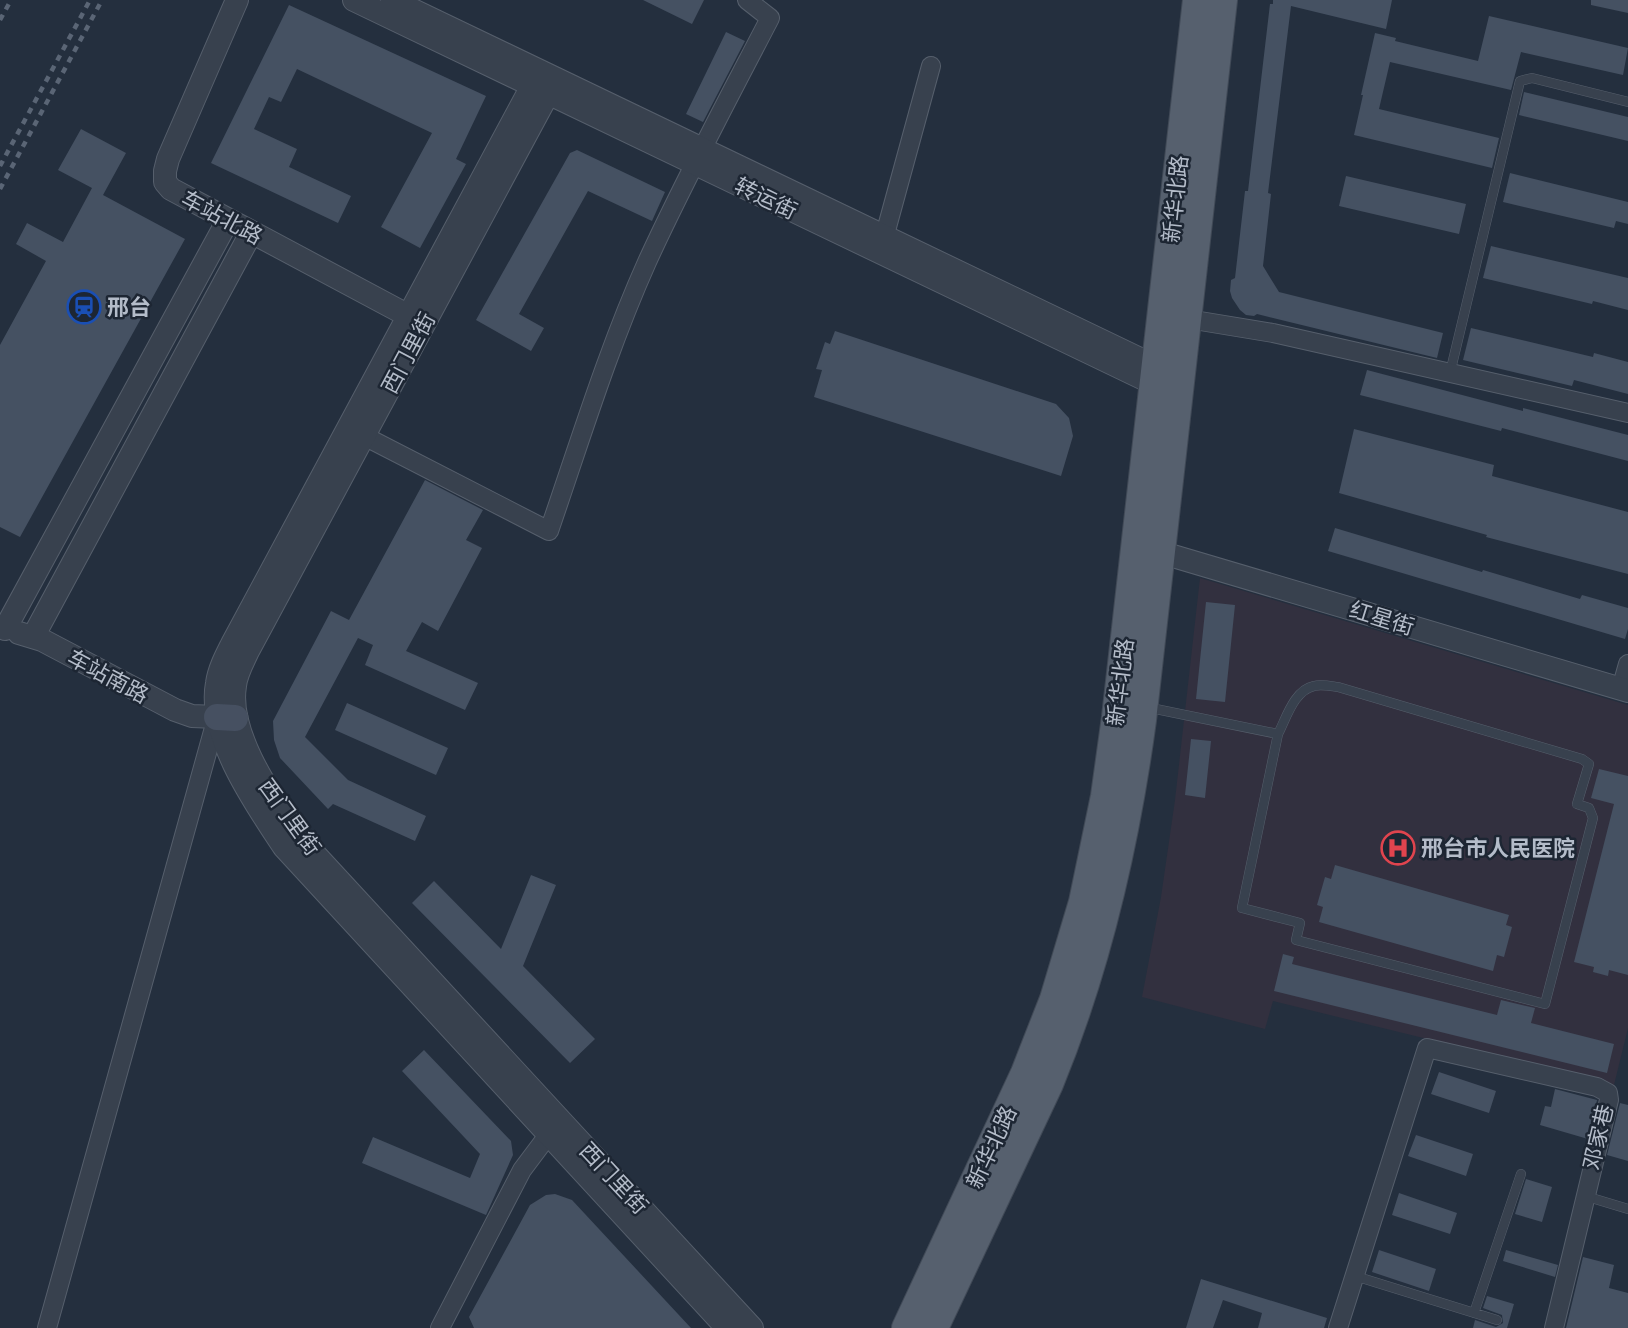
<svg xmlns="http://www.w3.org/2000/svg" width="1628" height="1328" viewBox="0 0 1628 1328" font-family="Mulish,'Noto Sans SC',sans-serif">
<rect width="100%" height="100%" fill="#242f3e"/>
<path fill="#32303f" d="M1200,578L1628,705V1028L1614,1085L1273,1001L1265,1029L1142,997L1161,897L1175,800Z"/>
<path fill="#455162" d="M643,0H704L692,24Z
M1273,0H1392L1386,29L1291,6L1268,193L1271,194L1263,266L1279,292L1443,333L1437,358L1257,314L1254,316L1246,315L1240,310L1232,298L1230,291L1231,280L1235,278L1245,191H1248L1270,4H1273Z
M1591,0H1628V13L1591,5Z
M289,5L486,96L456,159L466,164L420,248L381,227L432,133L297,69L281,102L269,97L254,129L297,149L289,167L351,196L338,223L211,163Z
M1489,16L1628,48L1623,75L1521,52L1511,90L1390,62L1379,109L1499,138L1492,168L1354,135L1363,95H1361L1375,33L1396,38L1395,41L1478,61Z
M726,32L745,41L703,122L686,114Z
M1524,92L1628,117V141L1519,115Z
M81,129L126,153L103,195L185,239L20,537L0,527V345L46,261L16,244L27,223L63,242L92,188L58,170Z
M577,150L665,192L652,221L588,191L519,314L544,328L531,351L476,320L570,153Z
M1510,173L1628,202V224L1616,221L1614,228L1503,202Z
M1346,176L1466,204L1459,234L1339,206Z
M1491,246L1628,278V310L1593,301L1592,304L1483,278Z
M1471,328L1593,357L1594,353L1628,362V394L1574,380L1572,386L1463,360Z
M835,331L1056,404L1069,418L1073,436L1061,476L814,397L822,370L816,369L825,342L830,344Z
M1367,370L1523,411V408L1628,435V461L1502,428L1501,431L1360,395Z
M1354,429L1494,465L1492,476L1628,512V574L1486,537L1487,535L1339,493Z
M425,480L483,510L466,540L482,548L438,631L422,622L406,651L478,683L465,710L365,665L373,645L358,638L305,737L348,780L426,816L415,841L333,804L328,809L280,758L274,740L273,721L331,611L349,620Z
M1335,528L1482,572L1483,570L1580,599L1582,595L1628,608V629L1625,639L1328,551Z
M1206,602L1235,605L1225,702L1196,699Z
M347,703L448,748L436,775L335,730Z
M1191,739L1211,741L1205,798L1185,795Z
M1599,769L1628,776V975L1609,970L1608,976L1593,972L1594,967L1574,962L1614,804L1591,798Z
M1335,865L1509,915L1506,925L1512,927L1504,957L1497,955L1493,971L1319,922L1323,907L1317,905L1325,877L1331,879Z
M531,875L556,885L523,966L595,1039L570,1063L412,903L434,881L501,949Z
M1283,954L1294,957L1292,964L1497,1015L1501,1000L1535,1008L1531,1023L1614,1044L1607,1073L1274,991Z
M424,1050L511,1141L513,1155L486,1215L362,1163L373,1137L470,1178L480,1154L402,1071Z
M1439,1072L1496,1091L1489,1113L1431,1094Z
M1555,1089L1597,1100L1588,1139L1540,1125L1545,1106L1551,1107Z
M1620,1103L1628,1105V1161L1607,1155Z
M1416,1135L1473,1154L1466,1176L1408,1156Z
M1526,1179L1552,1187L1542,1222L1515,1214Z
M1399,1193L1457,1213L1450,1234L1392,1215Z
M555,1194L572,1200L691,1328H474L469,1317L530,1205L546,1195Z
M1379,1250L1436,1269L1429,1291L1372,1272Z
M1506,1250L1558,1265L1555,1277L1503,1261Z
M1583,1257L1614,1265L1609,1288L1628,1293V1328H1566Z
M1201,1279L1327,1318L1324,1328H1258L1262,1313L1223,1300L1213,1328H1186Z
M1487,1296L1514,1304L1507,1328H1473L1475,1320L1496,1327L1503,1323L1502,1315L1483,1308Z"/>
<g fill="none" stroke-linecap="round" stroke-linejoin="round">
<defs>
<path id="service" d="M1450,373L1520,81L1532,78L1628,102
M1146,707L1278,734L1242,908L1300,923L1296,940L1545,1004L1593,818L1589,808L1577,804L1589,764L1582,759L1338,687C1330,686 1321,684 1314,686C1294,690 1286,719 1278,734
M1585,1196L1628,1209
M1355,1276L1497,1320
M1474,1313L1521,1174"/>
<path id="minor" d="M881,249L931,66
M1188,319L1273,333L1628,413
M364,436L549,531C580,441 608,349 647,262C685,179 728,99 770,18L747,0
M1621,689L1628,664
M47,1328L217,717
M440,1328L522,1170L549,1134
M1338,1328L1427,1048L1597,1087L1608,1093L1609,1100L1554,1328"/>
<path id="tertiary" d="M237,0L168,159L165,171V182L171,189L420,322
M354,0L1167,390
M392,0L1169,373
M540,71L232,644C226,656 219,669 217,683C207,735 256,805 284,847L727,1328
M556,79L248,651C243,662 236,674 235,686C227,734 273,798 298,836L752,1328
M1146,548L1628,691
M5,629L228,220
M19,633L42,640L175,710L192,716L217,717
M33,637L251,233"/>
<path id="secondary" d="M217,717L235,718"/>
<path id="primary" d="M906,1328L1025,1073L1054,999L1083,902L1105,796L1116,717L1197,0
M934,1328L1049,1084C1097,967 1125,846 1142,720L1223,0"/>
</defs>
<use href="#service" stroke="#565f6c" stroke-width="10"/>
<use href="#minor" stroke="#565f6c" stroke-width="20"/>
<use href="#tertiary" stroke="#565f6c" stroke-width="24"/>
<use href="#secondary" stroke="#565f6c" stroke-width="27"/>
<use href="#primary" stroke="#414a57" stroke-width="30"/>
<use href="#service" stroke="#38414e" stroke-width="9"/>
<use href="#minor" stroke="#38414e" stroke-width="18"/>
<use href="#tertiary" stroke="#38414e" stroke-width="22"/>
<use href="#secondary" stroke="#465061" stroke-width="26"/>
<use href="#primary" stroke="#56606e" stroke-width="28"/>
<path stroke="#5a6575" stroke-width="4.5" stroke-dasharray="6 6" stroke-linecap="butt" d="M0,20L11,0
M0,166L90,0
M0,189L102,0"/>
</g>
<defs>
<symbol id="station-ring" viewBox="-11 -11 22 22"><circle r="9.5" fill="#1d2633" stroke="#1a4fb4" stroke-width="1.5"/><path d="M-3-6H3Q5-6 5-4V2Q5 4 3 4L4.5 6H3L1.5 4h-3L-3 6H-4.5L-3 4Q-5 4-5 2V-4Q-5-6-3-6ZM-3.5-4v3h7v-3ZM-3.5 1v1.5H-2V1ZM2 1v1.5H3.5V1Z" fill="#1a4fb4"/></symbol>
<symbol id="hospital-ring" viewBox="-11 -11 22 22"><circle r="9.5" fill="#1d2633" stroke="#e0444e" stroke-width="1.5"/><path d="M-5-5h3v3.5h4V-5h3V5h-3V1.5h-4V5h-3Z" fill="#e0444e"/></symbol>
</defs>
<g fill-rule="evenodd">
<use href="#station-ring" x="65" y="288" width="38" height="38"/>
<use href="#hospital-ring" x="1379" y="829" width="38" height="38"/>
</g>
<g text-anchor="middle" stroke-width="5" stroke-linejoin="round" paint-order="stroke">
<g font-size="22" fill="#b4bcc9" stroke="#1d2633">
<text transform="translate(766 198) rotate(26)" y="8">转运街</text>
<text transform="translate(1175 199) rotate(-84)" y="8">新华北路</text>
<text transform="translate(222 217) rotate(28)" y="8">车站北路</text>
<text transform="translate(408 353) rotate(-62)" y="8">西门里街</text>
<text transform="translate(1382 618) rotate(17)" y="8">红星街</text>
<text transform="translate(108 676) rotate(28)" y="8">车站南路</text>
<text transform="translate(1120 682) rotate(-83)" y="8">新华北路</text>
<text transform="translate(290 817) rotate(54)" y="8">西门里街</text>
<text transform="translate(1598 1137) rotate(-77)" y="8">邓家巷</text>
<text transform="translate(991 1147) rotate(-65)" y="8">新华北路</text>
<text transform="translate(614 1178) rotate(47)" y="8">西门里街</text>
</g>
<g font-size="22" font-weight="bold" fill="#b4bcc9" stroke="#1d2633" text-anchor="start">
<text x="107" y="315">邢台</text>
<text x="1421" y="856">邢台市人民医院</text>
</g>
</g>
</svg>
